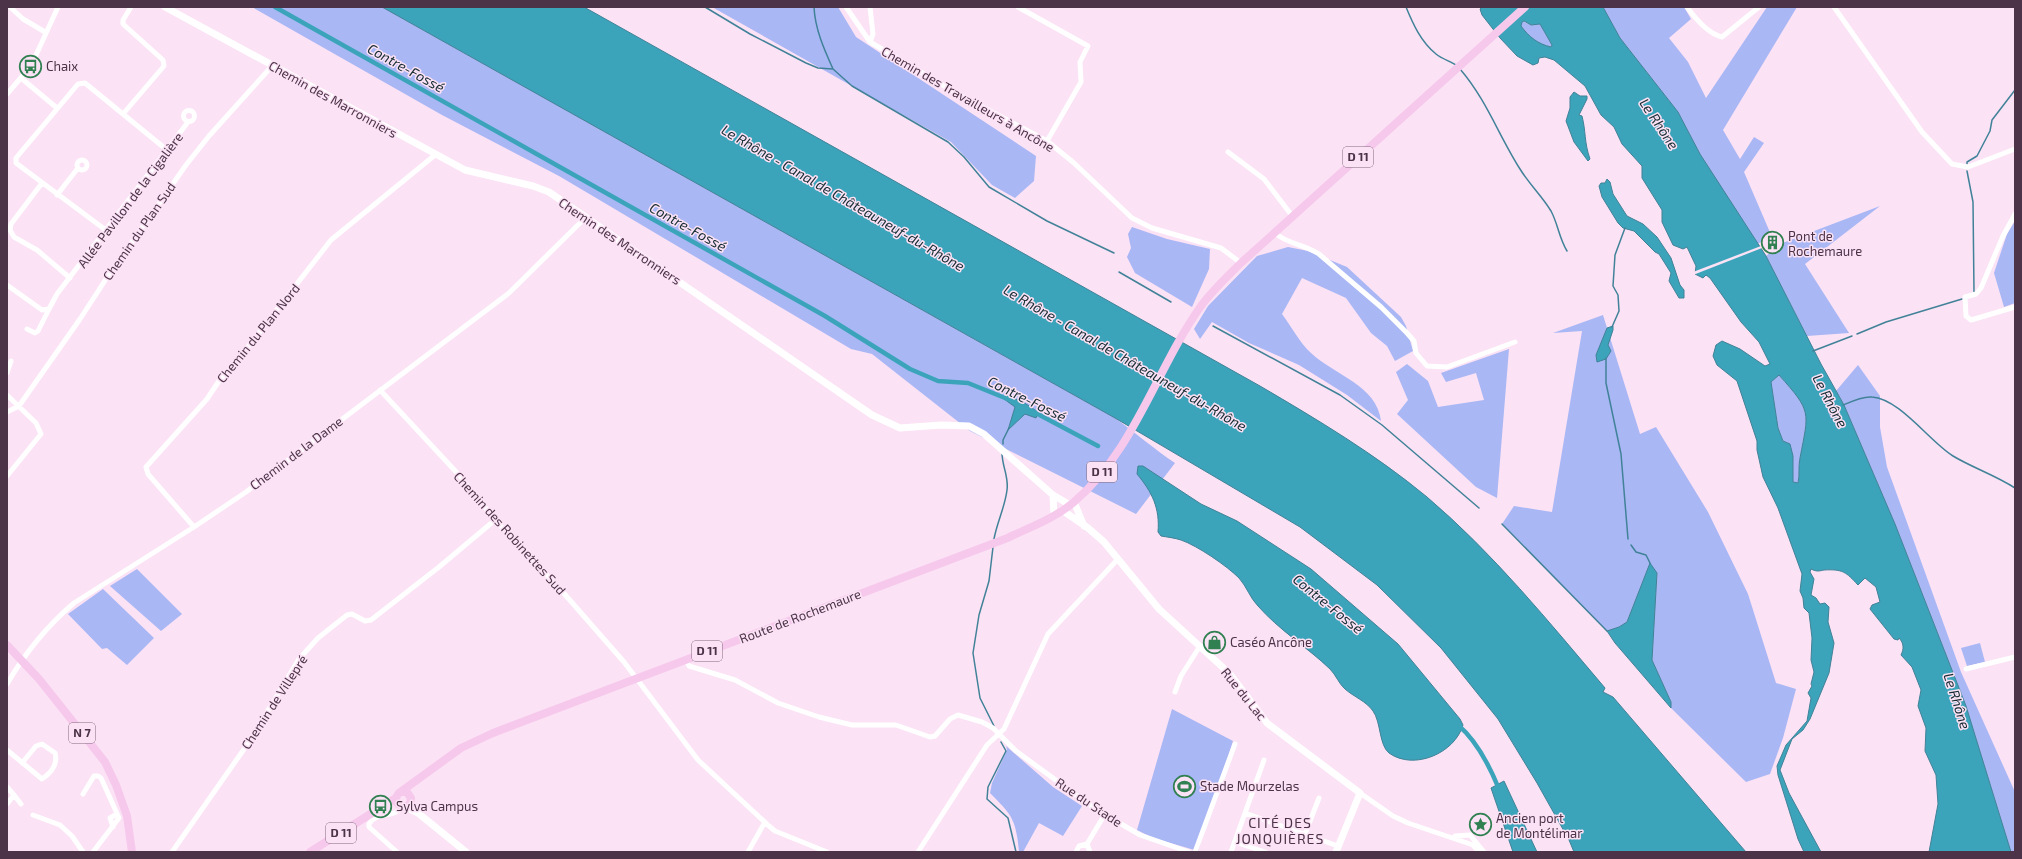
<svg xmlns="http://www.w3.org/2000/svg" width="2022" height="859" viewBox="0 0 2022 859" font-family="'Exo 2',sans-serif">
<rect width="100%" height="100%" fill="#fbe2f5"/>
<path fill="#a9b7f5" d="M252,7H382L1115,418C1136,433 1154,449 1175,463L1136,514L970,431L872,354L851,349L559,176L442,115Z
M712,7H838L856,37L1036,156L1034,181L1015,198L992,185L951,142Z
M1603,7H1684L1691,19L1669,38L1688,62L1706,98L1767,7H1797L1723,130L1740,159L1754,137L1764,143L1744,172L1772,237L1757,244L1700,154L1678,112L1620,38Z
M1522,21L1531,25L1540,24L1552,45L1551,47C1538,44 1529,37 1521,26Z
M1880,206L1805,264L1849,333L1807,336L1766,256L1780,244Z
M2015,221V303L2004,307L1994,273L2007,234Z
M1132,227L1167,239L1210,249L1209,269L1192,307L1135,273L1127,257L1131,248L1128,234Z
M1288,247L1308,251L1347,267L1401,317L1406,326L1413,351L1395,361L1387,346L1371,333L1346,298L1302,278L1282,314C1291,326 1300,343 1311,353C1334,375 1377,385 1381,421L1347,395L1299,365L1249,343L1212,322L1200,339L1194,329L1208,306L1257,256Z
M1603,315L1640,434L1656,427L1708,512L1748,594L1776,683L1796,689L1783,738L1770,774L1746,782L1671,708V702L1652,660L1657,573L1650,564L1627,622L1619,627L1607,631L1502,524L1514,506L1552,512L1582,331L1553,333Z
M1509,349L1497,498L1476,487L1397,414L1408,400L1396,372L1407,364L1428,381L1438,407L1484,400L1476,373L1446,382L1441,373Z
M1858,365L1880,396V427L1887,467L1961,672L2015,792V852H2011L1966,706L1895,524L1844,405L1836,391Z
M1779,375C1812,412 1809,411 1800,458C1798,467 1800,474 1798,483L1793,482V456L1783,441L1778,428L1771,382Z
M1827,410L1832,416L1830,438L1825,417Z
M137,569L182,614L161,631L110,586Z
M103,589L154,638L127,665L107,648L102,649L68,614Z
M1980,643L1985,662L1967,666L1961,648Z
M1172,709L1233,741L1198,851L1153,838L1137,830Z
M1006,746L1053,787L1082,806L1063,836L1039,823L1023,852H1019C1016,820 1013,816 990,793L992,783L1007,750Z"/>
<path fill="#3ca4ba" stroke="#418298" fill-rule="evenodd" d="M382,7H584L1260,386C1318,420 1375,454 1427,497C1493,553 1549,622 1605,688L1603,692L1613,697L1746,852H1574L1569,840L1537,783L1498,719L1441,648L1377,585L1300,527L1115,418Z
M1482,7H1603L1620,38L1678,112L1700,154L1766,256L1821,364L1844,405L1895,524L1966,706L2011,852H1929L1938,804L1936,775L1925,751L1926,728L1918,706L1921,690L1912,667L1901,655C1904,649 1904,643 1899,638L1898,640L1894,639L1870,609L1872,605L1880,602L1876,587L1865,578L1858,585C1846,572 1843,569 1824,570C1819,571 1817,572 1811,569L1810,572L1814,579L1811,595L1816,598L1820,604L1825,603L1829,607L1828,622L1834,643L1829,673L1810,719L1803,730L1792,739L1780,770L1789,793L1821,852H1804L1798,839L1778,775L1777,766L1786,745L1807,721L1811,698L1808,693L1812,686L1811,684L1814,672L1811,660L1812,638L1809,613L1804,608L1803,598L1800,591L1802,574L1778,508L1763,477L1757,450V441L1737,381L1717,365L1713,356L1716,345L1722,341L1740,349L1765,366L1770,364L1759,342L1741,322L1710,278L1706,275L1703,278L1695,274L1696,266L1687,247L1683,249L1673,245L1662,222V210L1642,178V166L1622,144L1614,127L1601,115L1585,86L1554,60L1545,57L1539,58L1538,63L1533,65L1517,56L1500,38L1482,15L1480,9ZM1524,21L1531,25L1540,24L1552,45L1551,47C1538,44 1529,37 1521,26L1522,22ZM1779,375C1812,412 1809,411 1800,458C1798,467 1800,475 1798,483L1793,482V456L1790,444L1783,441L1778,428L1771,382ZM1827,410L1832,416L1830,436L1825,417Z
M1574,92L1580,96H1587V99L1579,115L1582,116C1586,131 1584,142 1590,159L1588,161L1574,142L1566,121L1570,108V97Z
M1607,179L1610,182L1613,194L1627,216L1643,224L1657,237L1671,258L1680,285L1684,290V298H1679L1669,281L1671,273L1659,254L1655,252L1634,231L1623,228L1618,223L1602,197L1599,186L1601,183H1605Z
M1613,326V330L1608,345L1611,351L1606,359L1597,362L1596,355L1607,328Z
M1006,395L1023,402L1038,412L1036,418L1025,414L1008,430L1015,407L1004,399Z
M1138,466H1143L1201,504L1237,521L1311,569L1398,644L1460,719L1463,725C1455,753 1414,771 1389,753C1379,745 1381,722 1373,711C1366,701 1354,697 1345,689C1339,684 1336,675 1330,669C1307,647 1279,630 1258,606C1250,598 1247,587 1239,578C1227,566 1198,546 1181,540C1175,538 1167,537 1161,536L1158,532C1160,508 1152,492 1137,474Z
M1650,563L1657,573L1652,660L1671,702V708L1615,643L1607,631L1619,627L1627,622Z
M1504,781L1537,852H1513L1491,788Z"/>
<path fill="#fbe2f5" d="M1761,246L1762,248L1693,275V272Z"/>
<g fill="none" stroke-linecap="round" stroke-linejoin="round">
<path stroke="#418298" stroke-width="1.5" d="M705,7L750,34L806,63L818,68L833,69L852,86L948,142L964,157L989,187L1047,221L1114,253
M814,7C815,29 824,49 833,69
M1406,7C1413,24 1421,42 1436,54C1442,59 1450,61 1456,65
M1460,69C1486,99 1499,136 1520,169C1529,184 1542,196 1551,211C1558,224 1559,238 1567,251
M1967,164V162L1977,156L1990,131L1992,120L2015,90
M1967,171L1973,202L1974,292
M1119,272L1171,302
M1213,326L1340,395L1382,425L1479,508
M1612,327L1619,311L1618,295L1613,286L1615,255L1625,228
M1857,334L1886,322L1962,299
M1813,351L1852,336
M1606,358V383L1621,454L1628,539
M1843,405C1850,402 1863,396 1872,397C1900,399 1929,441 1953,456C1973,468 1995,475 2015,488
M1003,444V440L1009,428
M1502,524L1607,631
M994,539C997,522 1005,507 1007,490C1009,477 1002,466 1002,453
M1631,545L1636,552L1646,555L1650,563
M993,547L989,581L979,615L973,653L980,698L994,726
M1001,742L1006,751L988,787L987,799L1008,818L1016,852"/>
<path stroke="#3ca4ba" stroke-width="4.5" d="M275,7L825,316L910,369L938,381L968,383L1010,400
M1032,411L1098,446
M1458,725C1476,740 1490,767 1499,789"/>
<path stroke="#3ca4ba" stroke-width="8" d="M1821,405L1835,439"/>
<path stroke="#fff" stroke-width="5" d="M10,7L23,19L45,32
M846,7L870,42L958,94L1047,141L1074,163L1132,218L1152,228L1221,248L1241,263
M1018,7L1088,46L1080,62L1081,82L1047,141
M1687,7C1695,18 1709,34 1722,37L1759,7
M1834,7L1922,132L1952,164L1968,167L2015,149
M870,42L873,34L870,7
M21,78L57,108
M7,94L31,66L58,7
M183.5 116a5.5 5.5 0 1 1 11 0a5.5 5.5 0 1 1-11 0Z
M123,114L164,66L163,60L123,24V20L131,7
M1228,152L1264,179L1293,217
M77 165a5 5 0 1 1 10 0a5 5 0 1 1-10 0Z
M42,183L11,224L10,230L14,237L37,250L70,278
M57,195L78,168
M2015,214L2003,236L1981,288L1976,294L1965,297L1966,316L1971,320L2015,307
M107,231L16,163V158L78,84L85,83L167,150
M1275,233C1287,244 1304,244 1319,254L1381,307L1407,333L1414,341L1416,353L1427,366L1447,367L1515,342
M7,285L42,310L49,309L57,294L188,122
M27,329L35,333L38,331L49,309
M7,373L11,361
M380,390L459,475L495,520L561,590L624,662L698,760L769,826L775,831L827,852
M7,395L36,423L41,434L7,476
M7,412L19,406L80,319L106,279L186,165L209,136L272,66
M194,527L148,474L146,467L207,399L219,381L247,348L331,240L435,155
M686,660L689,666L735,680L778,703L819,717L852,725H896L930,737L935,736L950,719L958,715L982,722L993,728L1016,751L1094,808L1140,835L1189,852
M1966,669L2015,657
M7,684C25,653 47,626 74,603L194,527L246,492L509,293L586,217
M1175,692L1181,676L1200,646
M7,750L42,779C51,773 58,764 55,753L42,744L36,746L22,763
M7,787L14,795L7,804
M1360,793L1393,816L1408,823L1473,845L1479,852
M83,794L94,776H98L101,778L119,818L93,852
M14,795L21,804
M1245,813L1338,846
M33,815L60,825L72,836L83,852
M113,827L110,818L117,814
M1305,834L1319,798
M1455,836L1470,835L1484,852
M1235,842L1265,852
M172,852L249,742L299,659L318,638L347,615L352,614L365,621L371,620L439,567L495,520
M397,852L369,827V824C376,811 394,819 402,807
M748,852L765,822
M918,852L987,745L1004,729L1048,634L1118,559
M1076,852L1079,846L1087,844
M1090,852L1087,844L1105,814
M1195,852L1235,744
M1231,852L1264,760"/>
<path stroke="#fff" stroke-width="7" d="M165,7L465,170L533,186L549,192L872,415L900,428L941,425L969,426L984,434L1053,495L1070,505
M1053,495L1054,515
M1074,502L1084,526
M1062,510L1088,528L1104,542L1159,609L1230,674L1267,723L1360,793L1336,852
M406,807L418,813L466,852"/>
<path stroke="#f6c8ec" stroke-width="8" d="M7,645L39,679L105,762L116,785L127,816L132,852
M403,792H407L411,798L410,804L406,807C397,807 393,800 399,793L461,748L493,733L1005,539C1028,528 1054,519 1074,502C1135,450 1156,369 1201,306C1213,290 1227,277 1241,263L1525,7
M310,852L396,798"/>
</g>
<defs>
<symbol id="bus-ring" viewBox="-11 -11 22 22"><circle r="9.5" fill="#fbe2f5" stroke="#308051" stroke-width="1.5"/><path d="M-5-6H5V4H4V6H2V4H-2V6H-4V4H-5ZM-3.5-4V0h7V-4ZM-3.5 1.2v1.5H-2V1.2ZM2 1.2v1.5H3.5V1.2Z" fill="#308051"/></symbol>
<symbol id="building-ring" viewBox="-11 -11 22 22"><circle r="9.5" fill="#fbe2f5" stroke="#308051" stroke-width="1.5"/><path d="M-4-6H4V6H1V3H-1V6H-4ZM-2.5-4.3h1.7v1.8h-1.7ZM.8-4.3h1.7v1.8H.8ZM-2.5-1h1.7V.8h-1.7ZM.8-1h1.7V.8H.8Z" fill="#308051"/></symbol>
<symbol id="shop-ring" viewBox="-11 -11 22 22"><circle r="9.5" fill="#fbe2f5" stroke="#308051" stroke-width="1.5"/><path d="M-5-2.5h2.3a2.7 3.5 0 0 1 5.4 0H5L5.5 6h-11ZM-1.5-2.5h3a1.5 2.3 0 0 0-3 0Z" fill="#308051"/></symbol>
<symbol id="stadium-ring" viewBox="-11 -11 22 22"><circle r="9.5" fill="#fbe2f5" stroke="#308051" stroke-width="1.5"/><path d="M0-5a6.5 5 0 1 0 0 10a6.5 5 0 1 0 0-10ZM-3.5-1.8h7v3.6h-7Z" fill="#308051"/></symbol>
<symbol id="sight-ring" viewBox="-11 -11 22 22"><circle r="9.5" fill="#fbe2f5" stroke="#308051" stroke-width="1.5"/><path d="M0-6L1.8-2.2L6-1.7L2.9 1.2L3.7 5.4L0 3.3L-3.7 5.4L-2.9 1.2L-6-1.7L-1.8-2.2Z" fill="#308051"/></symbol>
</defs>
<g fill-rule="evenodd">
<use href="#bus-ring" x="18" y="54" width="25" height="25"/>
<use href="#building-ring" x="1760" y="230" width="25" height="25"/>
<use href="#shop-ring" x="1202" y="630" width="25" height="25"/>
<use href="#stadium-ring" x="1172" y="774" width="25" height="25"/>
<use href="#bus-ring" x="368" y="794" width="25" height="25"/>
<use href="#sight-ring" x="1468" y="812" width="25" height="25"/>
</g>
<g text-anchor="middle" stroke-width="3" stroke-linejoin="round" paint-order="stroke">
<g fill="#fbe2f5" stroke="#80687b" stroke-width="1">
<rect x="1343" y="147" width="30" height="20" rx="3"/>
<rect x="1087" y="462" width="30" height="20" rx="3"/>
<rect x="692" y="641" width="30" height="20" rx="3"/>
<rect x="69" y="723" width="26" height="20" rx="3"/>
<rect x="326" y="823" width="30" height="20" rx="3"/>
</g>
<g font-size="12" font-weight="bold" fill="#4c3347">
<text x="1358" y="161">D 11</text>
<text x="1102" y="476">D 11</text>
<text x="707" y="655">D 11</text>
<text x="82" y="737">N 7</text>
<text x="341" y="837">D 11</text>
</g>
<g font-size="13" fill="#4c3347" stroke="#fbe2f5" text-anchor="start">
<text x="46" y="71">Chaix</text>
<text x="1788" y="241">Pont de<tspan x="1788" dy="15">Rochemaure</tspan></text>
<text x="1230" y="647">Caséo Ancône</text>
<text x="1200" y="791">Stade Mourzelas</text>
<text x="396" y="811">Sylva Campus</text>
<text x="1496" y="823">Ancien port<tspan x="1496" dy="15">de Montélimar</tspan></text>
</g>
<g font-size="13" fill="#4c3347" stroke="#fbe2f5">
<text transform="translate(333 99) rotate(29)" y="5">Chemin des Marronniers</text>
<text transform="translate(968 99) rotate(30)" y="5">Chemin des Travailleurs à Ancône</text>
<text transform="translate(130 200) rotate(-53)" y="5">Allée Pavillon de la Cigalière</text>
<text transform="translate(139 231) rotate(-55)" y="5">Chemin du Plan Sud</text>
<text transform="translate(620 241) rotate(34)" y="5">Chemin des Marronniers</text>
<text transform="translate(258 333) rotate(-51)" y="5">Chemin du Plan Nord</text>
<text transform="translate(296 453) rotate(-37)" y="5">Chemin de la Dame</text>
<text transform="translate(510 533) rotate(48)" y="5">Chemin des Robinettes Sud</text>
<text transform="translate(800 616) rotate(-21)" y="5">Route de Rochemaure</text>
<text transform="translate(1244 694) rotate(51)" y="5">Rue du Lac</text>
<text transform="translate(274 702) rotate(-57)" y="5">Chemin de Villepré</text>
<text transform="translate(1089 802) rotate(34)" y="5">Rue du Stade</text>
</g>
<g font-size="14" font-style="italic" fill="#162d33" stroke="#fbe2f5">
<text transform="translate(406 68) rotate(29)" y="5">Contre-Fossé</text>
<text transform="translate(1659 124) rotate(56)" y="5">Le Rhône</text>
<text transform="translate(843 198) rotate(30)" y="5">Le Rhône - Canal de Châteauneuf-du-Rhône</text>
<text transform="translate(688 227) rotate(29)" y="5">Contre-Fossé</text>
<text transform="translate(1125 358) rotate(30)" y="5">Le Rhône - Canal de Châteauneuf-du-Rhône</text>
<text transform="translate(1027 399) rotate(26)" y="5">Contre-Fossé</text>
<text transform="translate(1830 401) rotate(62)" y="5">Le Rhône</text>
<text transform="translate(1328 604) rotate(39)" y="5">Contre-Fossé</text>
<text transform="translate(1957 701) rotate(72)" y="5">Le Rhône</text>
</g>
<g font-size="14" letter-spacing="1" fill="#4c3347" stroke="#fbe2f5">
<text x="1280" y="828">CITÉ DES<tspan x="1280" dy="16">JONQUIÈRES</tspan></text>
</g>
</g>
<rect width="2022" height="859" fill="none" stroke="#4c3347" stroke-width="16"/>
</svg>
